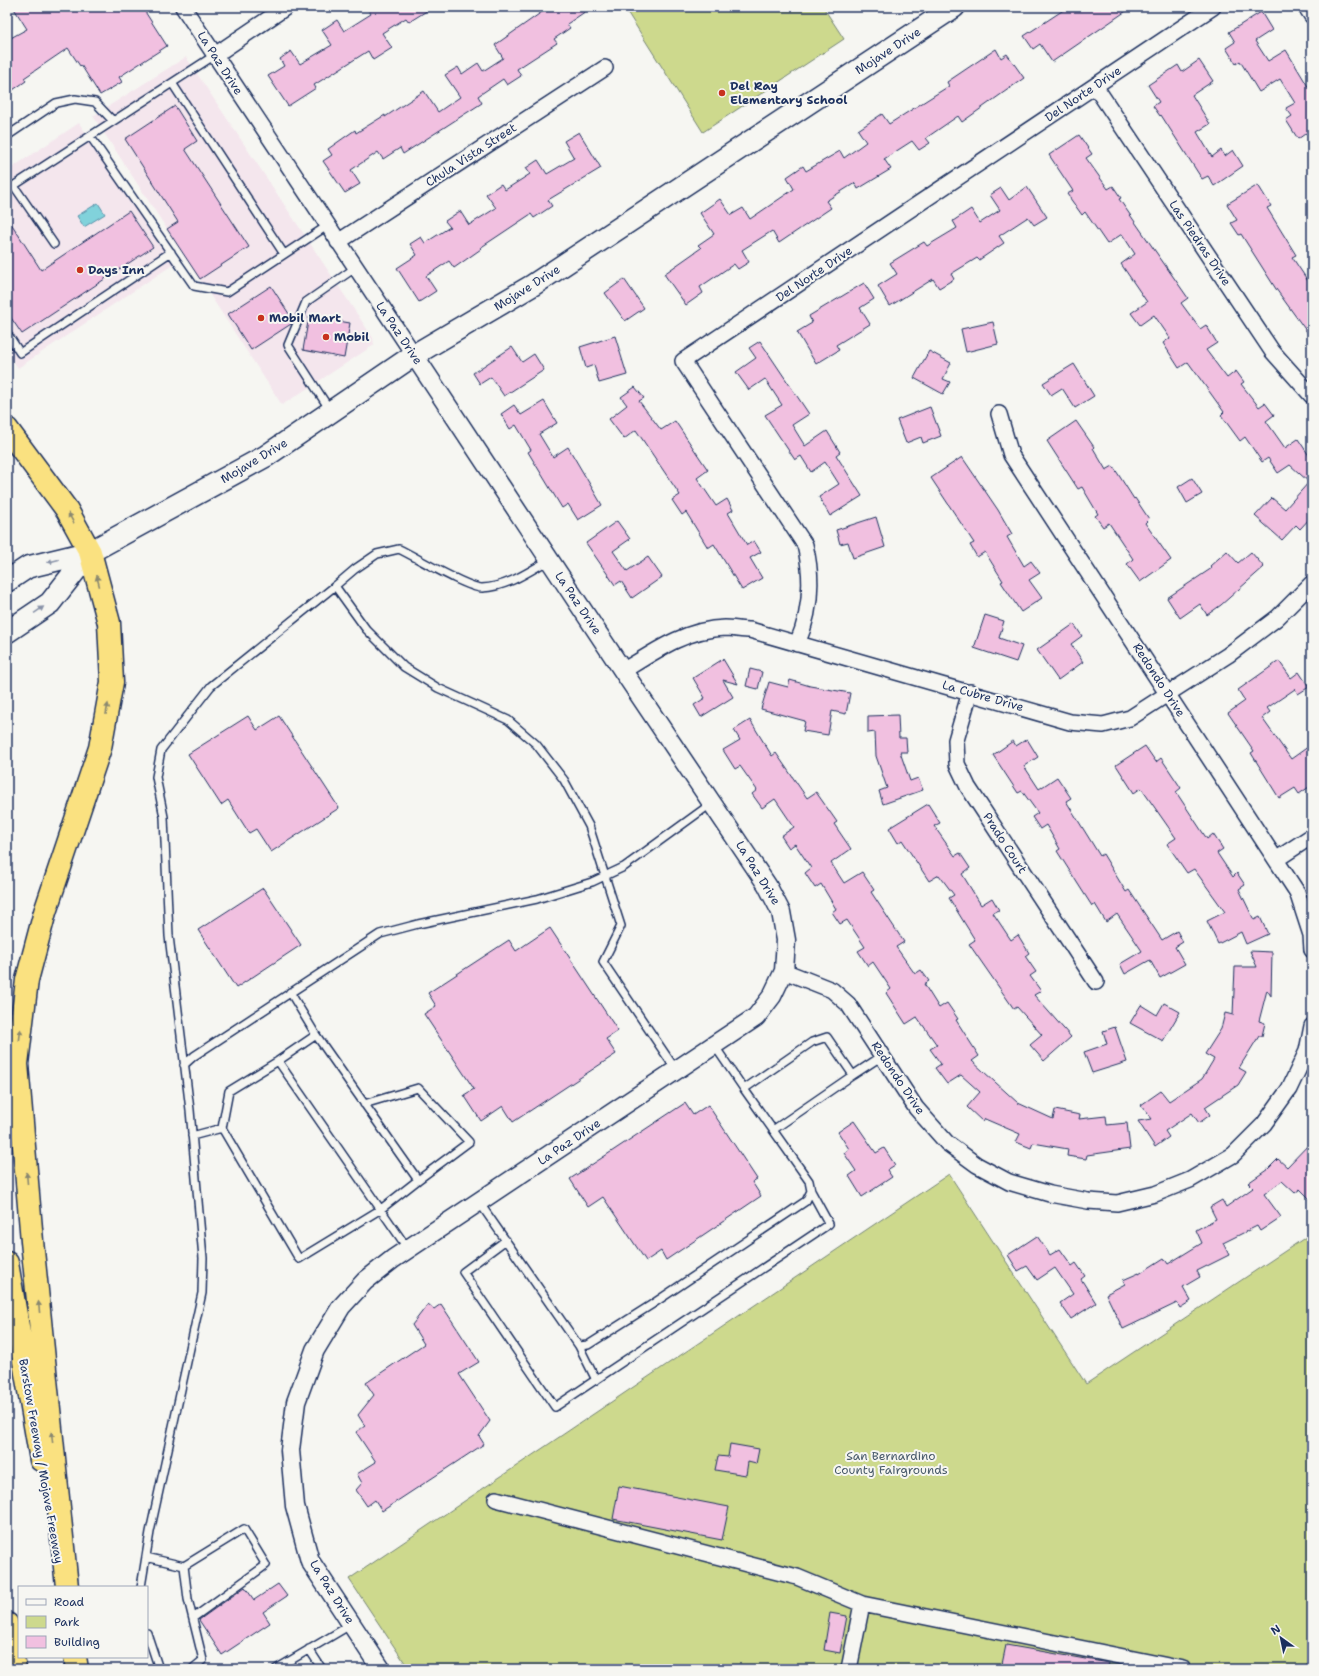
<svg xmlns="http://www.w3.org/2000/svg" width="1319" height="1676" viewBox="0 0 1319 1676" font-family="'Shantell Sans',sans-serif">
<rect width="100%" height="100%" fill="#f6f6f2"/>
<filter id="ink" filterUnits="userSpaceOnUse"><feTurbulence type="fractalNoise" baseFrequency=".025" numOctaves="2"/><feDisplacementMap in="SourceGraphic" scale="8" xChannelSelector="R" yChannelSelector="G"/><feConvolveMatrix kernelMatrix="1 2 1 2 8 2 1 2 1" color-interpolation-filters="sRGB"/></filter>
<g filter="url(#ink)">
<path fill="#f4e6ed" d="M186,57L373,338L374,345L282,405L93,116Z
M79,123L174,264L18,368L7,352V171Z"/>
<path fill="#cdd98d" stroke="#748476" d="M624,7H823L844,39L703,132Z
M949,1174L1086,1384L1312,1233V1669H409L349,1579Z"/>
<path fill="#81d2db" stroke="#5891a9" d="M98,203L105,214L84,227L77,216Z"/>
<path fill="#f1c0e0" stroke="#1b2f5e" d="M13,7H142L167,46L119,77L122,82L100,95L81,65L80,66L68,48L24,78L26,81L7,94V40L27,29Z
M367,7H433L409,22L406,18L382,33L392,48L373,60L368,51L314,85L316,88L288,106L268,76L284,66L280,59L291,51L300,64L332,45L322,30L337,20L344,31L371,14Z
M549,7H592L567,24L570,28L554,39L557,43L517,69L521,76L507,85L503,79L478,96L482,103L403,154L400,148L383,159L378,152L351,170L360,184L345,193L323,161L332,155L328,149L355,130L356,133L385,115V117L424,91L438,112L460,97L445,75L458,67L462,74L478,63L483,71L503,58L495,45Z
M1068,7H1132L1052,62L1040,44L1033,49L1024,36Z
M1261,12L1272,30L1255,41L1268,61L1286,50L1312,93V129L1298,139L1286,120L1292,116L1286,108L1295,103L1280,79L1259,92L1240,61L1236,64L1226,48L1235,42L1229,32Z
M996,49L1001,58L1007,54L1024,78L962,122L958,116L926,138L930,143L919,150L912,141L884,159L891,169L858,189L855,183L826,201L831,208L779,243L772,231L742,250L749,262L738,269L734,264L700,287L703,293L686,305L664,274L701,248L698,245L714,234L700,213L720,199L731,215L743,208L750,219L794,189L787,177L803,166L806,171L840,151L844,158L866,142L858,130L882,114L889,124L949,86L947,82Z
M1199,60L1213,81L1192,95L1210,124L1197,132L1212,157L1221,150L1225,156L1233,150L1243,166L1214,186L1208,176L1202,179L1161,115L1160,116L1153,106L1159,102L1148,85L1178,65L1182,72Z
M175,106L197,141L185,149L249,247L200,279L167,229L178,222L125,139Z
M579,132L601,168L548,200L552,206L534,218L531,214L480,248L481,249L454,268L449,261L426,276L436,291L419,302L397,268L417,255L410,244L421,237L425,243L450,227L445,221L460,211L469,225L496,208L486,194L501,184L505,190L530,174L526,168L538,160L547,174L574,158L564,141Z
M1079,135L1092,154L1086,158L1108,189L1113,186L1121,198L1119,199L1188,298L1181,303L1200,329L1206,325L1217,343L1206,350L1227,378L1236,371L1244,382L1241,384L1259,407L1265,403L1274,415L1266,421L1285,448L1298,439L1312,460V516L1300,529L1296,525L1282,540L1255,516L1272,498L1285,509L1309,482L1290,465L1278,473L1268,458L1262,462L1245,437L1240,441L1221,415L1224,412L1188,362L1179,368L1163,343L1170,338L1154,315L1140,325L1131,313L1147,302L1121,264L1135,254L1122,234L1107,244L1085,212L1082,215L1067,194L1073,191L1049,155Z
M1258,185L1271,206L1267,208L1296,255L1292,257L1312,287V339L1276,289L1241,234L1239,235L1231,223L1237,220L1227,204Z
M1027,187L1047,217L1034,225L1028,217L999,236L1004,243L979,260L977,258L951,274L954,279L939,288L933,279L890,306L878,286L897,274L890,263L924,242L927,246L957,228L953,221L971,209L980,223L1000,210L990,195L1001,188L1009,200Z
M129,211L153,247L22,334L7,312V217L41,270Z
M624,279L644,308L625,321L605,293Z
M864,283L874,299L860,308L870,324L836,345L839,350L816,364L797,332L812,323L809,316Z
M271,286L293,320L291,324L251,350L228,314Z
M309,316L350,323L344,358L303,350Z
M993,322L998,344L966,352L961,329Z
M615,336L627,375L599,383L594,365L586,368L580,347Z
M760,341L809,414L792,425L805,446L827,431L840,452L836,455L862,496L830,516L819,497L839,484L825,462L811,472L801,456L795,460L765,415L782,405L765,379L749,390L736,372L756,358L749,348Z
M512,347L522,362L534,354L544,370L504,396L491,377L480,384L473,373Z
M929,351L951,363L943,379L950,382L943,394L914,378Z
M1074,364L1094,396L1075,408L1062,388L1051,395L1043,383Z
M635,387L644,398L639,401L661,430L675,421L708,470L697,478L716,506L727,499L733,510L728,513L747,545L754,541L761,552L750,558L762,578L742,590L714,544L708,548L686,512L682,515L672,500L680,495L636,430L624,439L609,419L627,405L621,397Z
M544,401L557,423L539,434L553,457L568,447L602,505L578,520L568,504L562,508L528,452L531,450L516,425L510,429L501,414L514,405L521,415Z
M930,407L941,436L923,443L921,437L906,443L897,420Z
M1076,421L1094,447L1093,448L1106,470L1113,466L1134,499L1135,498L1149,519L1145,523L1171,560L1140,582L1127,564L1133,559L1109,523L1103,527L1095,516L1098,514L1082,487L1078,489L1047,441Z
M962,457L998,510L1012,534L1007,537L1024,566L1031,561L1040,573L1029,580L1042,598L1021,612L1001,582L1003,581L985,552L977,557L970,545L974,543L931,478Z
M1192,478L1202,494L1187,503L1178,487Z
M876,517L885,547L853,558L848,542L840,544L836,530Z
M617,521L630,539L613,551L627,571L648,557L662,577L632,598L621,581L615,585L586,543Z
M1227,551L1238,563L1251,552L1264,567L1221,605L1207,615L1200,604L1180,618L1167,598L1212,568L1210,566Z
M985,615L1004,621L999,638L1022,646L1016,662L974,648Z
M1074,624L1082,636L1071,644L1083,662L1058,680L1037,650Z
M723,659L738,684L723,680L733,697L701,717L694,705L705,698L693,678Z
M1279,661L1291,678L1299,672L1309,687L1298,694L1295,689L1267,708L1270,712L1262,718L1291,759L1312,744V785L1299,794L1295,788L1279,798L1251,753L1254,751L1228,713L1245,701L1238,690Z
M750,669L762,672L758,689L746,686Z
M790,680L810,686L850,693L846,714L832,711L828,735L803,731L805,721L761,709L769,682L788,687Z
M898,715L899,738H906L907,752H900L910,781L918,778L923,790L883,804L879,791L887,788L876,756L875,732L868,733V716Z
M248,716L257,730L279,716L339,808L271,852L256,829L249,833L228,800L221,805L188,754Z
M750,720L772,756L776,753L807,798L816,792L837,822L834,824L851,849L831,863L844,883L862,872L874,890L871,892L904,942L896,947L915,974L921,970L929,981L924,984L939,1008L947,1003L958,1019L956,1020L979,1056L972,1061L1018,1103L1053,1119L1055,1110L1080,1115L1079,1119L1106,1116L1107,1125L1127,1123L1130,1149L1087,1155L1086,1159L1067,1156L1068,1149L1033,1143L1031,1148L1016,1142L1020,1134L985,1119L983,1122L967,1107L980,1092L961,1075L947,1084L935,1068L941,1064L930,1049L937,1045L917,1017L906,1024L886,993L891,989L873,962L868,966L858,951L865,947L847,920L840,924L832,912L836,909L821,884L815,888L805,873L811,868L795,844L789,848L781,836L794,827L775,799L762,808L752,794L757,790L740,766L735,769L723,750L740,740L734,730Z
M1027,739L1038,757L1024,766L1039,789L1057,777L1071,798L1066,801L1100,856L1103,854L1126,892L1129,890L1162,940L1177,931L1183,942L1175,947L1185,964L1160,978L1150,960L1125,974L1120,964L1142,951L1117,914L1106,922L1095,904L1092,906L1057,851L1060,849L1046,825L1040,829L1032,817L1038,813L1022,791L1018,793L993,755L1013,741L1016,746Z
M1145,746L1156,762L1161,758L1181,788L1176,792L1207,839L1213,834L1223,849L1217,853L1233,877L1237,873L1245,885L1239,889L1254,920L1260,917L1268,934L1246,944L1241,932L1218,944L1207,921L1225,912L1194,869L1187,873L1167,844L1176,838L1141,788L1134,793L1116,765Z
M928,804L940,823L934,826L955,856L960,853L970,868L962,874L981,905L992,898L999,910L993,913L1011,940L1018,935L1029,953L1025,956L1036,972L1030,976L1041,991L1034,995L1071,1037L1044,1061L1030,1045L1042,1035L1017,1007L1014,1009L969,944L975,940L949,898L954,895L939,875L929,881L902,840L898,843L889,828Z
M263,888L301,945L236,988L198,930Z
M550,928L618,1031L606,1039L616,1054L513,1122L503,1106L481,1121L464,1095L474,1089L424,1014L436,1006L428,993L509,940L516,951Z
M1250,951L1272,952L1271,996L1267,990L1259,1021L1265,1023L1262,1036H1259L1239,1068L1246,1072L1238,1085L1205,1107L1210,1115L1199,1123L1192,1113L1165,1131L1169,1137L1155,1147L1138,1121L1152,1119L1141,1105L1161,1091L1169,1101L1202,1079L1214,1059L1205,1054L1221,1029L1225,1013L1233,1015L1235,967H1257Z
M1164,1003L1180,1012L1163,1041L1130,1023L1141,1005L1157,1015Z
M1115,1027L1127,1062L1092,1073L1084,1052L1107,1044L1103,1031Z
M685,1103L693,1115L708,1105L757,1179L752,1182L761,1196L666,1260L661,1251L646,1261L603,1197L588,1207L570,1179Z
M854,1121L876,1153L884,1148L895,1165L887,1170L892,1177L862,1197L849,1176L856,1171L844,1153L849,1149L838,1132Z
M1312,1141V1201L1300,1189L1295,1193L1282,1181L1264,1194L1281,1217L1260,1231L1257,1226L1223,1243L1229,1255L1197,1271L1200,1277L1183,1287L1191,1301L1180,1308L1177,1303L1123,1329L1106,1294L1125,1284L1123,1280L1139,1273V1274L1164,1258L1168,1264L1202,1243L1196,1230L1216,1219L1210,1207L1222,1200L1226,1207L1253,1188L1248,1183L1268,1169L1278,1159L1287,1167Z
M1037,1236L1050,1255L1060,1249L1072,1266L1076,1263L1085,1276L1081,1279L1096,1303L1071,1319L1060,1303L1073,1294L1055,1268L1037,1280L1027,1266L1018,1271L1008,1255Z
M428,1304L434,1309L441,1304L479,1362L459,1374L490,1421L479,1436L484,1444L382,1511L375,1500L367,1506L356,1490L362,1483L357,1474L376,1462L356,1432L365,1426L358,1415L374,1395L366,1383L424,1344L412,1325Z
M730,1444L759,1449L756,1464L748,1462L746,1475L715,1470L718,1456L728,1457Z
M619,1486L729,1507L722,1540L613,1519Z
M278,1584L287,1596L263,1612L270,1623L222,1655L199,1620L245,1587L254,1600Z
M830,1613L847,1616L840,1653L824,1650Z
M1006,1645L1108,1663L1107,1669H1001Z"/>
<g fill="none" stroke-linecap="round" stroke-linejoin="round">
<defs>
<path id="service" d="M172,83L284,254
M7,136L56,103L75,99L95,102L113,121
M90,136L194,286L227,292L327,226
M14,186L54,244
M7,190L215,55
M7,333L20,353L171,252
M330,410L288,345L306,302L355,268
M549,560C528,572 507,587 482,588C467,588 416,557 399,549L377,554L355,569L335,586L366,629L404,667L438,688L508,720L536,744L564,780L589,826L621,926L603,962L676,1070
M290,992L316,1035L278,1061L408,1249
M714,1045L744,1089L812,1042L827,1037L853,1075L882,1056
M184,1065L194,1056L380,934L418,924L537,899L592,882L624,867L712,803
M364,1104L418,1088L469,1142L418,1180
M222,1128L299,1259L381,1209L418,1180L316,1035
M773,1130L853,1075
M192,1136L222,1128L229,1091L278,1061
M479,1202L579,1346L588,1345L651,1305L806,1201L811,1191L809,1181L744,1089
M506,1240L463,1272L555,1407L829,1224L811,1191
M579,1346L596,1380
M146,1557L184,1566L188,1599L203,1660L192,1669
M184,1566L244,1529L266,1565L193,1618
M141,1587L150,1532L202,1293L203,1258L190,1110L169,936L164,817L156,777L161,750L211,686L335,586
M147,1633L159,1669
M309,1649L322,1669
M276,1669L352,1624"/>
<path id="minor" d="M183,7L414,355
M1306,7L1312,16
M215,55L286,7
M1095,86L1272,351L1312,396
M338,242L605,68
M999,414L1011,455L1297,892L1311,935L1312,950
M797,644C811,612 813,578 805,545L683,361L1213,7
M623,671C655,651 686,629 725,628C733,628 742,630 750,630L1070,722L1103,725L1130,718L1228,655L1277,618L1312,583
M970,692L956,740L957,764L968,787L1096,982
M1277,859L1312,836
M784,971L832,990L848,1004L916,1108L947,1143L977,1165L1009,1182L1050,1194L1088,1201L1117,1203L1155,1194L1190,1180L1233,1155L1264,1124L1289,1089L1307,1051L1312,1026
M496,1499L797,1577L862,1604L1183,1669
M849,1669L862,1604"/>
<path id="tertiary" d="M381,1669L310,1561L295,1506L290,1450L296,1402L315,1350L341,1307L365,1281L393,1259L756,1017L772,996L784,971L786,940L781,912L767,885L623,671L414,355"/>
<path id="secondary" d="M7,581L28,567L90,552L266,456L414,355L533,285L954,7
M7,632L50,603L90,552"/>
<path id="motorway" d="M7,429L67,510L90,552L109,623L112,682L100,748L45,912L27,980L17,1064L32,1241L67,1587
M7,1263L41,1460
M7,1624L15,1669
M75,1657L77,1669"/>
</defs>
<use href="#service" stroke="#1b2f5e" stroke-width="10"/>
<use href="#minor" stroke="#1b2f5e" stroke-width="18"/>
<use href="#tertiary" stroke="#1b2f5e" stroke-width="21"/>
<use href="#secondary" stroke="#1b2f5e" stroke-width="24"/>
<use href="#motorway" stroke="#1b2f5e" stroke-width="25"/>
<use href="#service" stroke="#f6f6f2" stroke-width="7"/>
<use href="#minor" stroke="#f6f6f2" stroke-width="15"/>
<use href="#tertiary" stroke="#f6f6f2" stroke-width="18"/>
<use href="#secondary" stroke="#f6f6f2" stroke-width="21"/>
<use href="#motorway" stroke="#fae180" stroke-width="22"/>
</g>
<defs><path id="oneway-solid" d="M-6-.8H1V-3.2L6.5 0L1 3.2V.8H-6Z"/></defs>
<g fill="#8a886f">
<use href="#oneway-solid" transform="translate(71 518) rotate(-119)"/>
<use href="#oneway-solid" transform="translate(98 581) rotate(-105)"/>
<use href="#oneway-solid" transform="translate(107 709) rotate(-79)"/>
<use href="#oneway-solid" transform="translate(20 1035) rotate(-83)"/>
<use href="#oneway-solid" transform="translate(27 1178) rotate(-95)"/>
<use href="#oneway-solid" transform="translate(39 1307) rotate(-96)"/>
<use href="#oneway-solid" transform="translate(52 1437) rotate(-96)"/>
</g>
<g fill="#8892a8">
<use href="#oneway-solid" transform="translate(53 561) rotate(166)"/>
<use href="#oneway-solid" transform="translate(39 610) rotate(-34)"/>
</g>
</g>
<g fill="#c8321e" stroke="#f6f6f2" stroke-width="1.5">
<circle cx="722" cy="93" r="4"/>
<circle cx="80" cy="270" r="4"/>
<circle cx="261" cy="318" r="4"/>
<circle cx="326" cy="337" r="4"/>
</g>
<g text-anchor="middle" stroke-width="4" stroke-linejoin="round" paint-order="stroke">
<g font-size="12" fill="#1b2f5e" stroke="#f6f6f2">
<text transform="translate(888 51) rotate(-33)" y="4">Mojave Drive</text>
<text transform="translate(220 63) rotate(57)" y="4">La Paz Drive</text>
<text transform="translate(1083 94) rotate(-34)" y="4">Del Norte Drive</text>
<text transform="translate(471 155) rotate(-33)" y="4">Chula Vista Street</text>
<text transform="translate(1200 243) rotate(56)" y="4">Las Piedras Drive</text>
<text transform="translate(814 274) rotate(-34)" y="4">Del Norte Drive</text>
<text transform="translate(527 288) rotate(-32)" y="4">Mojave Drive</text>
<text transform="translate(399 333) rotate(56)" y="4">La Paz Drive</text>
<text transform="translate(254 461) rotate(-31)" y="4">Mojave Drive</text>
<text transform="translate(578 603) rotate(56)" y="4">La Paz Drive</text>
<text transform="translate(1159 680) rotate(57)" y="4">Redondo Drive</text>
<text transform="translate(983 696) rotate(16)" y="4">La Cubre Drive</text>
<text transform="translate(1005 843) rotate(57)" y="4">Prado Court</text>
<text transform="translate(758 873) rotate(58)" y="4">La Paz Drive</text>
<text transform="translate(898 1078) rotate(56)" y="4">Redondo Drive</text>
<text transform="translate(569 1142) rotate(-34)" y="4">La Paz Drive</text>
<text transform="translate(41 1461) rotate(80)" y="4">Barstow Freeway / Mojave Freeway</text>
<text transform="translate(332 1592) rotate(58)" y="4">La Paz Drive</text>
</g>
<g font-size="12" font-weight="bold" fill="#1b2f5e" stroke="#f6f6f2" text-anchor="start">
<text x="730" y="90">Del Ray<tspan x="730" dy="14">Elementary School</tspan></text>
<text x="88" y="274">Days Inn</text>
<text x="269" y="322">Mobil Mart</text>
<text x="334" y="341">Mobil</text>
</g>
<g font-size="12" fill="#485a6a" stroke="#f6f6f2">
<text x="891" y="1460">San Bernardino<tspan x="891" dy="14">County Fairgrounds</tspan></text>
</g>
</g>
<rect width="1319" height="1676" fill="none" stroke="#f6f6f2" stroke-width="24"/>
<rect x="12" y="12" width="1295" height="1652" fill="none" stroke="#1b2f5e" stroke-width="1.5" filter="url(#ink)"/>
<rect x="18" y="1586" width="130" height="72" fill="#f6f6f2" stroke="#9ea6b7"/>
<rect x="26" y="1599" width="20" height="6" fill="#f6f6f2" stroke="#9ea6b7"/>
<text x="54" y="1606" font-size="12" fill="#1b2f5e">Road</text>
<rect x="26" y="1616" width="20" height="12" fill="#cdd98d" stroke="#9ea6b7"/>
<text x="54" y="1626" font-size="12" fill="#1b2f5e">Park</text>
<rect x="26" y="1636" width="20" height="12" fill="#f1c0e0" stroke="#9ea6b7"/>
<text x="54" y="1646" font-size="12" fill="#1b2f5e">Building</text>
<g transform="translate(1281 1638) rotate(327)" stroke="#f6f6f2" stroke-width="3" paint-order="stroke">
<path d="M0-3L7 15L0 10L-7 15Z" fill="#1b2f5e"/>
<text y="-6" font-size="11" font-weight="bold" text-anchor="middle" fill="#1b2f5e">N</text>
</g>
</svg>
